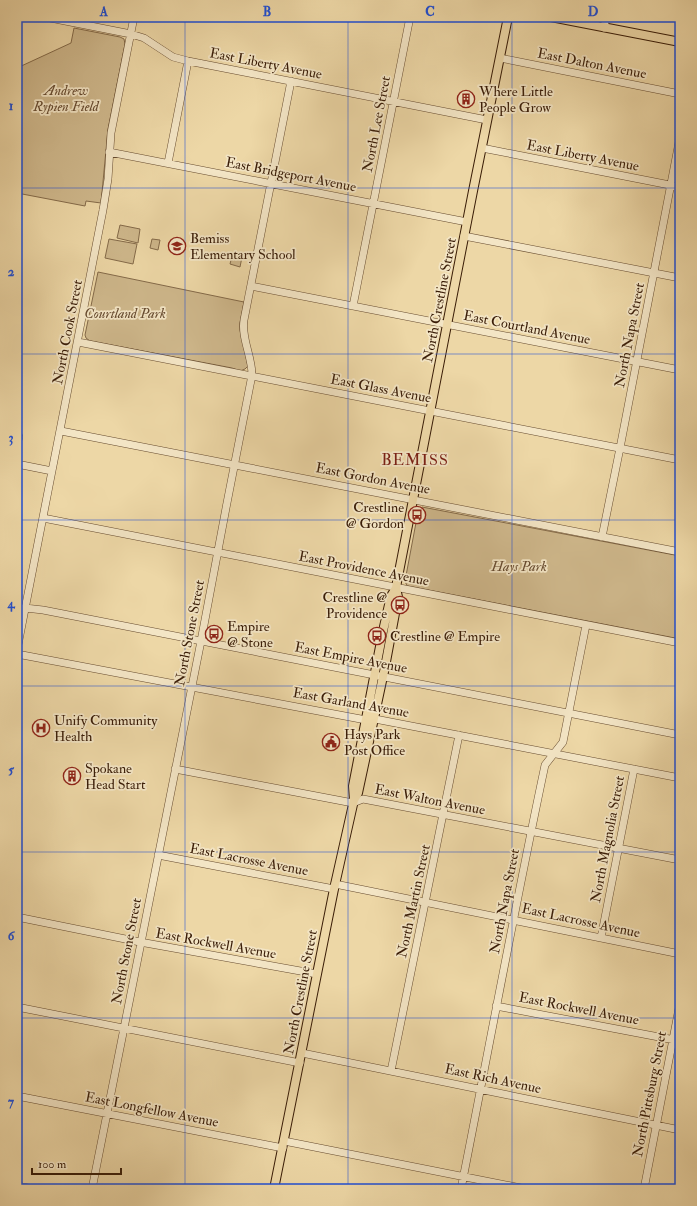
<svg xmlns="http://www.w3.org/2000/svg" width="697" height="1206" viewBox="0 0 697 1206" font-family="'IM FELL Double Pica',serif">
<rect width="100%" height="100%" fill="#edd7a6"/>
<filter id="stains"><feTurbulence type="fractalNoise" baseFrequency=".005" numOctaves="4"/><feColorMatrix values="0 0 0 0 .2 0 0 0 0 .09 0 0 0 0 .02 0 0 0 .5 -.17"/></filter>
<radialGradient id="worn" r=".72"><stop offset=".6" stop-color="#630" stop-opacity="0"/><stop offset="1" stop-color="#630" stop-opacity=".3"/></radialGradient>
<path fill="#ceb78b" stroke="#846a49" d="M74,28L120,37L124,39L125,44L108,129L101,203L86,201L85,206L17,193V68L71,43Z
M120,225L140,229L138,243L117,238Z
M109,239L137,244L133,264L105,258Z
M152,239L160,240L158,250L150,248Z
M235,255L242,257L240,267L230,264L231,260H233Z
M98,272L244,302L240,323V330L248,366L245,369L240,371L232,368L90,341L86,338L85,335Z
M422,507L680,556V639L407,586L405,581L418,512Z"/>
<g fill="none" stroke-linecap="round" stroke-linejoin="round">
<defs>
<path id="minor" d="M45,17L131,34L144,38L173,57L188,61L487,120
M604,28L606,17
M500,58L680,94
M482,148L680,187
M109,152L467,222
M168,163L188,61
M464,236L680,278
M251,286L680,370
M353,306L410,17
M78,342L680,460
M17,431L19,437L17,444
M61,431L680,552
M17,464L52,471
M43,518L680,643
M602,537L620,448L680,137
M17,609L25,608L43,610L680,735
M17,650L103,210L108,179L111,133L134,17
M17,654L366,720L375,719L680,778
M175,769L353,803L363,799L680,860
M158,855L334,889
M335,884L680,954
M17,917L140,942L317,974
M601,938L634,769
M496,1006L680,1041
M17,1007L300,1063
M302,1053L680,1130
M391,1071L459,735
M17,1096L283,1148
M284,1141L526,1189
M17,1186L34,1189
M92,1189L201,641L226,508L252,375C252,356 241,338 244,320L291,81
M461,1189C489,1048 515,906 545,765L563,742L586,625
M644,1189L680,1003"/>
<path id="major" d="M551,17L680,42
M354,800L358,793L385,667L398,597L396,588
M274,1189L334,889L354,800L353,786L383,631L391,596L396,588L397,582L473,191L508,17"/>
</defs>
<use href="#minor" stroke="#664b2f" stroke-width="8"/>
<use href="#major" stroke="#391c07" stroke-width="10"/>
<use href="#minor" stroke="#f3e5c5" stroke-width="7"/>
<use href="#major" stroke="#edd7a6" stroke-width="8"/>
</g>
<path fill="none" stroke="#1d4ed8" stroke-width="1" stroke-opacity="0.55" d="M185,17V1189M348,17V1189M512,17V1189M17,188H680M17,354H680M17,520H680M17,686H680M17,852H680M17,1018H680"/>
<defs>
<symbol id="building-ring" viewBox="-11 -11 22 22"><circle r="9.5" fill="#f3e5c5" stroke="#8f2418" stroke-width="1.5"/><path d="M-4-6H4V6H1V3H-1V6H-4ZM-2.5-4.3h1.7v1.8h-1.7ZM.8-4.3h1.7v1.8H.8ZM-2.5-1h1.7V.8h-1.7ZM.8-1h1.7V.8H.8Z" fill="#8f2418"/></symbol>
<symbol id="school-ring" viewBox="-11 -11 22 22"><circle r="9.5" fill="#f3e5c5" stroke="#8f2418" stroke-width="1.5"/><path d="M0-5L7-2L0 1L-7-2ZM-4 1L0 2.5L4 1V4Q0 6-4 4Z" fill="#8f2418"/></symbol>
<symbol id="bus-ring" viewBox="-11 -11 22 22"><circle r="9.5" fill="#f3e5c5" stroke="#8f2418" stroke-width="1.5"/><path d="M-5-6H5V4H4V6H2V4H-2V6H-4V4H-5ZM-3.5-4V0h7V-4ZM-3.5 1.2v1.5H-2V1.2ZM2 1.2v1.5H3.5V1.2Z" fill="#8f2418"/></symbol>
<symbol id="hospital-ring" viewBox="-11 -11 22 22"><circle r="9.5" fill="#f3e5c5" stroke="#8f2418" stroke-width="1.5"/><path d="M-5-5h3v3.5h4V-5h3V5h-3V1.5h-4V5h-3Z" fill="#8f2418"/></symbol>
<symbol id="civic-ring" viewBox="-11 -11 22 22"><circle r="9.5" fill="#f3e5c5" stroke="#8f2418" stroke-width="1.5"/><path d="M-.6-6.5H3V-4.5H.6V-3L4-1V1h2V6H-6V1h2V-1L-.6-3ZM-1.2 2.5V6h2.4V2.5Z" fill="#8f2418"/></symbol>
</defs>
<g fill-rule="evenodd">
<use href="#building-ring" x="456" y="89" width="20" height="20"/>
<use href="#school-ring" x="167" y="236" width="20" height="20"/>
<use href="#bus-ring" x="407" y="505" width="20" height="20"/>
<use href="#bus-ring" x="390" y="595" width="20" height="20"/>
<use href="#bus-ring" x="204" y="624" width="20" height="20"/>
<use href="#bus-ring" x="367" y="626" width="20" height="20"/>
<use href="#hospital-ring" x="31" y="718" width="20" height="20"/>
<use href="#civic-ring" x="321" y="732" width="20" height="20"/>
<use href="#building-ring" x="62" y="766" width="20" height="20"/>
</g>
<g text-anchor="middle" stroke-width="3.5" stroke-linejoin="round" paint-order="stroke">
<g font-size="14" fill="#391c07" stroke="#f3e5c5">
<text transform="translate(266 63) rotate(11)" y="5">East Liberty Avenue</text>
<text transform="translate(592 63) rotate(11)" y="5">East Dalton Avenue</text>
<text transform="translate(376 124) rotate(-79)" y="5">North Lee Street</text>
<text transform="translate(583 155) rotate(11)" y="5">East Liberty Avenue</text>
<text transform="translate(291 174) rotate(11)" y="5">East Bridgeport Avenue</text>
<text transform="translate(439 300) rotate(-79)" y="5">North Crestline Street</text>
<text transform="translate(527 327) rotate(11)" y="5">East Courtland Avenue</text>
<text transform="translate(67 332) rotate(-79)" y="5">North Cook Street</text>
<text transform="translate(629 335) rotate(-79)" y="5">North Napa Street</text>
<text transform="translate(381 388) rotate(11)" y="5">East Glass Avenue</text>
<text transform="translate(373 478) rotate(11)" y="5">East Gordon Avenue</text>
<text transform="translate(364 568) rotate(11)" y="5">East Providence Avenue</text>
<text transform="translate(189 633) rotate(-79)" y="5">North Stone Street</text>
<text transform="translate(351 657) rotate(11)" y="5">East Empire Avenue</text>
<text transform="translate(351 702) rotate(10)" y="5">East Garland Avenue</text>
<text transform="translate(430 799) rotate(11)" y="5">East Walton Avenue</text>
<text transform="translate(607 839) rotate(-79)" y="5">North Magnolia Street</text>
<text transform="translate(249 859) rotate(11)" y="5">East Lacrosse Avenue</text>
<text transform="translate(413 901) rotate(-78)" y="5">North Martin Street</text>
<text transform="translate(504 901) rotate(-79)" y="5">North Napa Street</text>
<text transform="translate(581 920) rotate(12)" y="5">East Lacrosse Avenue</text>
<text transform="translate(216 943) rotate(10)" y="5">East Rockwell Avenue</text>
<text transform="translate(126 951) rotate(-79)" y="5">North Stone Street</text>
<text transform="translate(300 992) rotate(-79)" y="5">North Crestline Street</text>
<text transform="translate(579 1008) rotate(11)" y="5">East Rockwell Avenue</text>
<text transform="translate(493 1078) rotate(12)" y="5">East Rich Avenue</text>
<text transform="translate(649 1094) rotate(-79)" y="5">North Pittsburg Street</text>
<text transform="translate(152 1109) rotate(11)" y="5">East Longfellow Avenue</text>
</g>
<g font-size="14" font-style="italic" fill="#664a2f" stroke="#f3e5c5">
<text x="66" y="95">Andrew<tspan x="66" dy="16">Rypien Field</tspan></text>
<text x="125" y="318">Courtland Park</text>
<text x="519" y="571">Hays Park</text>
</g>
<g font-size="14" fill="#391c07" stroke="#f3e5c5" text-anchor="start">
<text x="479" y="96">Where Little<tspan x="479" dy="16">People Grow</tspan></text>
<text x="190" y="243">Bemiss<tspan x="190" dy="16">Elementary School</tspan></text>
<text x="404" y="512" text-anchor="end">Crestline<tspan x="404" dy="16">@ Gordon</tspan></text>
<text x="387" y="602" text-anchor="end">Crestline @<tspan x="387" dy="16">Providence</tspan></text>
<text x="227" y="631">Empire<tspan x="227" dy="16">@ Stone</tspan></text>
<text x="390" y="641">Crestline @ Empire</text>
<text x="54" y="725">Unify Community<tspan x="54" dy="16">Health</tspan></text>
<text x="344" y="739">Hays Park<tspan x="344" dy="16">Post Office</tspan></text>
<text x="85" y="773">Spokane<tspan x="85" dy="16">Head Start</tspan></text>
</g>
<g font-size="16" letter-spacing="1" fill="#7a1f14" stroke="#f3e5c5">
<text x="415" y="465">BEMISS</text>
</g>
</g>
<rect width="697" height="1206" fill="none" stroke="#edd7a6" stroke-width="44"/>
<path d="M32 1168v6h89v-6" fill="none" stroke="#391c07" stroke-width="2"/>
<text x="38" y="1168" font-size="12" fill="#391c07" stroke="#f3e5c5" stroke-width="3" paint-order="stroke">100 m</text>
<rect x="22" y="22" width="653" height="1162" fill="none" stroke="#1d4ed8" stroke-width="1.5"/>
<g font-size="13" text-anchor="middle" font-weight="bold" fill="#1d4ed8">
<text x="104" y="16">A</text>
<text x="267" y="16">B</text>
<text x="430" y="16">C</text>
<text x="593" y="16">D</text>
<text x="11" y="110">1</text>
<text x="11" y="276">2</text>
<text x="11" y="442">3</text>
<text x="11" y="608">4</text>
<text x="11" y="774">5</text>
<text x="11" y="940">6</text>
<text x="11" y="1106">7</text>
</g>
<rect width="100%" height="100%" filter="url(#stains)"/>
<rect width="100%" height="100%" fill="url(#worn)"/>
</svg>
